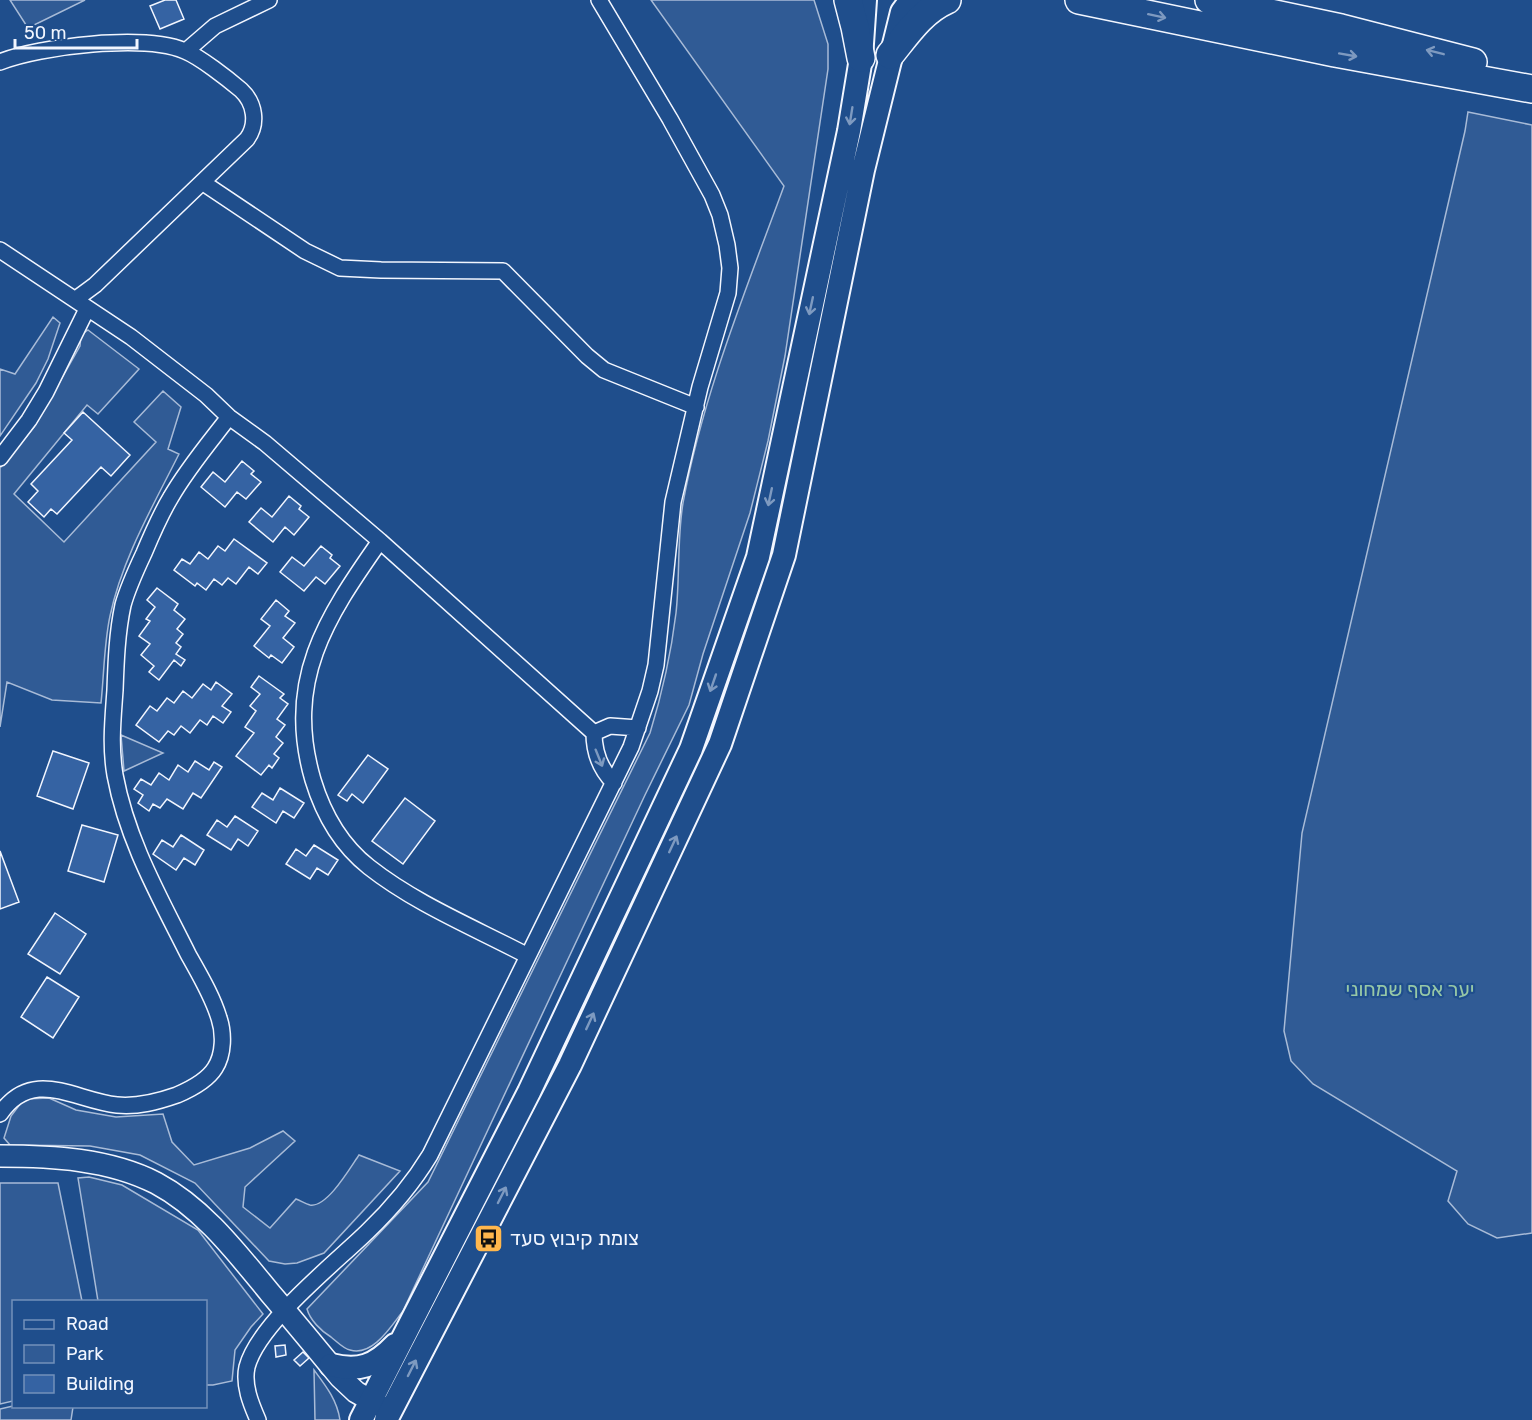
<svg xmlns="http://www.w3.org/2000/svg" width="1532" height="1420" viewBox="0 0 1532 1420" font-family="Rubik,'Noto Sans Hebrew',sans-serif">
<rect width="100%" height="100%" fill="#1f4e8c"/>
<path fill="#305b95" stroke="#a8bbd7" stroke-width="1.5" d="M10,0H85L28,28Z
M651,0H814L828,44V69L785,356L768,441L750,513L703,654L689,705L645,795L403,1311C392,1325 373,1357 350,1350C344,1349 336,1341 331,1337C321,1331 310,1320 307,1309L428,1182L650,733C662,694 671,654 676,613C680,577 677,539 683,503C703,394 746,290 784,186Z
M1468,112L1532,125V1233L1497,1238L1468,1224L1448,1201L1457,1171L1313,1084L1291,1061L1284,1031L1302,833L1465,131Z
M53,317L60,323L48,359L36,383L0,436V369L15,374Z
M88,330L139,369L98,414L87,405L14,494L64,542L156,442L134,422L163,391L181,407L168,449L179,454C153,506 122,559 110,616C104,644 104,675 101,703L52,700L7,682L0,727V468L34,427L80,346L81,335Z
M121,735L163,753L124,771Z
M49,1098L76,1110L116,1117L163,1114L172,1142L194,1165L250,1148L283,1131L295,1141L245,1187L243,1207L270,1228L296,1199C301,1201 306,1204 310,1205C327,1208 350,1168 359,1155L400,1171L324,1253L297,1263L285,1264L269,1261L195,1183L140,1155L90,1146L10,1145L4,1138L11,1116L24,1099Z
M89,1177L122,1185L198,1230L263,1314L251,1327L235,1350L232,1381L213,1385H206V1302L98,1301L78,1178Z
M0,1183H58L82,1301L14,1302L13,1401L0,1404Z
M314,1370C326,1386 337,1400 340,1420H315Z
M13,1406H14L73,1407L71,1420H0V1409Z"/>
<path fill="#3563a3" stroke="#f2f6ff" stroke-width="1.5" d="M165,0H176L184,19L160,29L150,6Z
M83,412L130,455L111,476L101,467L57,514L51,509L44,517L28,502L38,491L31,484L72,440L64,433Z
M242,461L254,471L251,474L261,482L246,499L237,492L225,507L201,487L213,472L225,482Z
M289,496L301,506L299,509L309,517L294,535L285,527L273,542L249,522L261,508L272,517Z
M234,539L267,563L258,574L249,567L236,584L228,578L222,585L214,579L206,590L197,583L195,586L174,570L182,559L190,564L199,552L208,559L218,546L225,551Z
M321,546L332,555L330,558L340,566L325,584L316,577L304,591L280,572L292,557L304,566Z
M157,588L178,604L174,610L185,619L177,629L183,634L176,643L181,647L176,654L185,660L181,666L174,660L159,680L149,672L154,666L141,655L150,644L139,636L150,621L146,619L155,607L147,600Z
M276,600L289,611L285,616L295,623L283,638L294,647L282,663L271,655L269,658L254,646L270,626L261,619Z
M259,676L284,694L280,698L288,704L277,719L285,725L276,737L283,743L274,754L279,758L272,768L269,765L261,775L236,756L254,733L245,727L256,711L250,706L260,694L251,687Z
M216,682L232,694L222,706L231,712L223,723L213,716L207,725L200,720L190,733L181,726L174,735L168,731L159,742L136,725L150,706L157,711L167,698L174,703L183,691L192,698L203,684L211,690Z
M53,751L89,763L73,809L37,796Z
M368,755L388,769L363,803L352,794L347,801L338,795Z
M195,761L209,770L214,762L222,767L201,798L193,793L183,809L167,799L160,808L153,804L149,811L138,803L143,795L134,789L141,779L151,785L159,773L169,780L178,765L188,772Z
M280,788L304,803L294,818L283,811L276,823L252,807L262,793L273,800Z
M405,798L435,821L403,864L372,841Z
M235,816L258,831L248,846L238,839L231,850L207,835L217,820L227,827Z
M82,825L118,835L104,882L68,871Z
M181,835L204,850L195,865L184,858L176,870L153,854L162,840L173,847Z
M314,845L338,860L328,875L317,868L310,879L286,864L296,849L306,856Z
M0,851L19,902L0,909Z
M55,913L86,934L60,974L28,954Z
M47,977L79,997L53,1038L21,1017Z
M285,1345L286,1355L276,1357L275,1346Z
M303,1352L309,1358L300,1366L294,1360Z"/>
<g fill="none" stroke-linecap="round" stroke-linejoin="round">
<defs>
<path id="street" d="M186,51L215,26L269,0
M0,62C40,46 145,34 185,51C200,57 228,79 241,90C255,103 258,124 247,139L95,285L76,299
M202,182L305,251L340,268L381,270L503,271L587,356L604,370L696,407
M0,250L131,337L206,395L229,417L265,443L380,541L594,733
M0,458L29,420L46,392L87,309
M380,541C326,618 284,681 313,780C323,813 341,845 369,867C416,904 475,928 528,956
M614,783C600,769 594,752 594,733L610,726L638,728
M0,1114C33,1066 75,1101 117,1105C138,1107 157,1102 177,1095C191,1089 207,1081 215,1068C224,1054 224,1033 219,1018C212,995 199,974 188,954C159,896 127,840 115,775C110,746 113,719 115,690C116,662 117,633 123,605C128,587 136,570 144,553C152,534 160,515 171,497C187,469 209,443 229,417
M258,1420C251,1404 243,1385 247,1367C258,1324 334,1264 367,1232C391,1209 413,1183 430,1155L631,747L650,691L656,665L673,502L700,387L728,293L730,268L727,245L720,215L712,195L670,119L599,0"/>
<path id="secondary" d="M0,1156C52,1156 109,1159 156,1183C203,1208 237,1253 270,1293C294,1321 317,1349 340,1377L356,1392L384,1408"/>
<path id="primary" d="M331,1365C359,1372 375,1366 395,1345
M361,1420L529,1092L691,749L758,557L849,131L861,58L865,0
M386,1420L570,1065L720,744L784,555L863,170L902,12L911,0"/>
<path id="highway" d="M848,0L855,27L861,58
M1079,0L1335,53L1532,89
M1209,0L1341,28L1473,62
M890,55C907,34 922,11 947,0"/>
</defs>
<use href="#street" stroke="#f2f6ff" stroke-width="18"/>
<use href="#secondary" stroke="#f2f6ff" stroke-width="24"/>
<use href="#primary" stroke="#f2f6ff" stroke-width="26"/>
<use href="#highway" stroke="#f2f6ff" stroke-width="30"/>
<use href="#street" stroke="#1f4e8c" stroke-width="15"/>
<use href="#secondary" stroke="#1f4e8c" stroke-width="21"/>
<use href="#primary" stroke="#1f4e8c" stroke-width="22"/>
<use href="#highway" stroke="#1f4e8c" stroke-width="27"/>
</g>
<defs><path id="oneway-shaft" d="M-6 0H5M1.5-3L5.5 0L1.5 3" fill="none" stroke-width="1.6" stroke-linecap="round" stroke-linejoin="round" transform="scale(1.5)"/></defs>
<g stroke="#7e9ac0">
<use href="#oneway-shaft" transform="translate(1157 16) rotate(12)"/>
<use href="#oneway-shaft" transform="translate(1435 52) rotate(-166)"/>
<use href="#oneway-shaft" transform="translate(1348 55) rotate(10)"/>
<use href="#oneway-shaft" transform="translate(851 116) rotate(99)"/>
<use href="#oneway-shaft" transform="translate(811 306) rotate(102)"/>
<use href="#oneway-shaft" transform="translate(770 497) rotate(102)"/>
<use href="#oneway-shaft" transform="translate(713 683) rotate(109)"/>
<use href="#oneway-shaft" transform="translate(599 758) rotate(68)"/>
<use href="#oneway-shaft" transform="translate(673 844) rotate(-65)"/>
<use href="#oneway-shaft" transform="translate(590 1021) rotate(-65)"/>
<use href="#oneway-shaft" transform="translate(502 1195) rotate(-63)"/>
<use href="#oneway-shaft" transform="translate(412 1368) rotate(-63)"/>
</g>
<defs>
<symbol id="bus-square" viewBox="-11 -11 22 22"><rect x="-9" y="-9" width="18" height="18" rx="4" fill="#ffb74d" stroke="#1f4e8c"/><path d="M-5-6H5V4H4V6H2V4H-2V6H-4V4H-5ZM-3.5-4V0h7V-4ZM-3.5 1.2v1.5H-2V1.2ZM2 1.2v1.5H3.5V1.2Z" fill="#111"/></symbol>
</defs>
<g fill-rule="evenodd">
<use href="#bus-square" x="472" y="1222" width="33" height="33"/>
</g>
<g text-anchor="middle" stroke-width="4.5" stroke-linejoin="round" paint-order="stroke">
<g font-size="20" fill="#97c8a6" stroke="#1f4e8c">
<text x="1410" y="996">יער אסף שמחוני</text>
</g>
<g font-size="20" fill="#f2f6ff" stroke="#1f4e8c" text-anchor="start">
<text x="510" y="1245">צומת קיבוץ סעד</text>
</g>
</g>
<rect x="12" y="1300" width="195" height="108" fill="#1f4e8c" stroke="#7391ba" stroke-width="1.5"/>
<rect x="24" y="1320" width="30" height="9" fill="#1f4e8c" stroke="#7391ba" stroke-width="1.5"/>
<text x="66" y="1330" font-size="18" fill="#f2f6ff">Road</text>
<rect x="24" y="1345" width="30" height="18" fill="#305b95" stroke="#7391ba" stroke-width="1.5"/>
<text x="66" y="1360" font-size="18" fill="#f2f6ff">Park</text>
<rect x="24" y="1375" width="30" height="18" fill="#3563a3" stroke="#7391ba" stroke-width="1.5"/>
<text x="66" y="1390" font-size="18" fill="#f2f6ff">Building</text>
<path d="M15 39v9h122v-9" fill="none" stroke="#f2f6ff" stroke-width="3"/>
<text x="24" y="39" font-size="18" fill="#f2f6ff" stroke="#1f4e8c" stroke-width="4.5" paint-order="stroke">50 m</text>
</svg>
